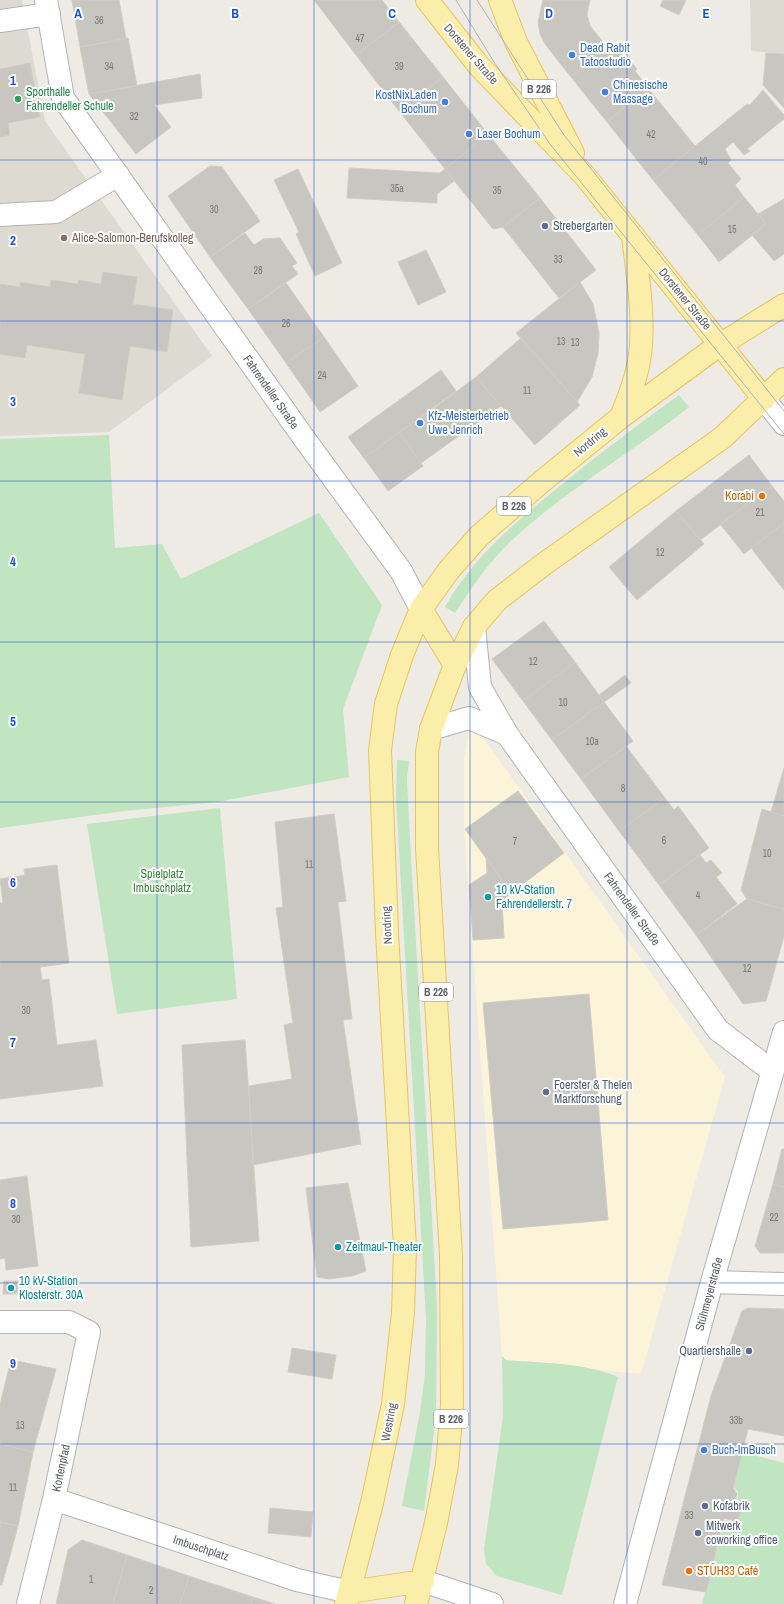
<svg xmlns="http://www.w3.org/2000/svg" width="784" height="1604" viewBox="0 0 784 1604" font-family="'Archivo Narrow',sans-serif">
<rect width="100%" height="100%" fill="#edebe3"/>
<path fill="#fcf4d9" d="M473,731L482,736L725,1077L641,1374L506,1360L502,1356L464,829V760L468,734Z"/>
<path fill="#dddad1" d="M0,0H22L45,121L212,356L109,432L0,436Z
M750,0H784V54L751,51Z"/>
<path fill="#c1e4c1" d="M679,395L689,407C631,454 565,490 511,541C489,562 472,587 455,613L445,607C472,559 512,525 554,491C595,457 636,426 679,395Z
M109,435L115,548L162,544L181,579L319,513L382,605L343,709L349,777L217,802L124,811L0,828V439Z
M397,760L409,761L407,778L409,821L437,1307L436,1415L424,1511L402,1506L420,1412L425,1374L426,1319L396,798Z
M220,808L237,999L117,1014L87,824Z
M502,1356L506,1360C543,1363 583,1362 618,1377L562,1595L497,1576L486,1564L484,1549L503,1416Z
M742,1452L784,1463V1604H702L725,1520L738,1523L744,1502L738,1500V1492L734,1487Z"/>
<path fill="#c8c6c0" stroke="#d2cdc2" d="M72,0H119L126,39L80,47Z
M314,0H382L399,22L356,55Z
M543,0H590L587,14L590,26L608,48L571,77L545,44L540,34L538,22Z
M663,0H686L679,15L660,6Z
M399,22L443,77L399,111L356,55Z
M128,38L137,86L89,94L80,47Z
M613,44L626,60L628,58L637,69L635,71L648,88L607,122L571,77Z
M766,53L784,54V108L763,85Z
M30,63L40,117L8,123L10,135L0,137V69Z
M200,74L202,98L154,105L171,127L136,154L89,94Z
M443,77L488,134L445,169L399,111Z
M648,88L695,146L653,180L607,122Z
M763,90L784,115V119L747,149L750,151L744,155L733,142L725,149L731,160L728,163L741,179L735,185L744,197L698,235L653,180L747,104L750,105Z
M488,134L540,198L503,227L493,229L445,169Z
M210,166L222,167L260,221L210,257L168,196Z
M349,168L440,173L445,169L454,181L437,194V203L347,198Z
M298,169L342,263L315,276L296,234L299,232L274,180Z
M744,197L766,224L719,262L698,235Z
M540,198L596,270L559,298L503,227Z
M784,199V254L774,261L752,235L766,224L758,214Z
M245,233L254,245L263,239L280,238L297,263L292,266L298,274L248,309L210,257Z
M426,250L446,292L418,305L398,262Z
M103,272L137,277L133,304L173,310L167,352L130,346L122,400L79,393L85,354L27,345L25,358L0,354V284L20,287V282L50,287L51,280L78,284L79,280L101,284Z
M580,282L593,304L599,333L598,354L592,377L577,402L516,333Z
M286,283L324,337L286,363L248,309Z
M324,337L358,386L320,412L286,363Z
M521,338L580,405L535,445L476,377Z
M441,370L456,391L364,458L348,437Z
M476,377L501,406L456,438L433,409Z
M433,409L456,438L421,463L399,432Z
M399,432L423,466L388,491L364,458Z
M749,455L772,486L700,540L676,511Z
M772,486L784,501V523L744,554L720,524Z
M676,511L704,544L637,600L609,567Z
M784,523V590L751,548Z
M544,621L575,662L523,701L492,659Z
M575,662L604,702L552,740L523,701Z
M625,675L631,683L604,702L599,695Z
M604,702L633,741L581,779L552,740Z
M626,746L665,798L619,831L581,779Z
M784,768V816L771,812Z
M518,791L564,853L511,893L465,829Z
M665,798L674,810L678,806L709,848L659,885L619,831Z
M762,809L784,816V909L747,899L741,890Z
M334,814L346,901L338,902L352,1019L343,1020L361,1144L253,1165L249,1086L292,1079L284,1025L293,1023L276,908L283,907L275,822Z
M700,855L706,863L711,860L722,873L716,877L737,904L696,935L659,885Z
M486,856L511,893L502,901L504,938L473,940L469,885L487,873Z
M57,865L69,963L40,967L42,980L49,979L57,1045L96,1040L103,1086L0,1099V903H3L0,879L25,875L24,869Z
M747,899L784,909V936L766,1001L743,1004L696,935Z
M589,994L608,1220L503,1229L483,1003Z
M245,1040L259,1241L191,1247L182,1045Z
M782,1149H784V1187L773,1184Z
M27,1176L38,1266L6,1270L5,1258L0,1259V1180Z
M348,1183L366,1271L352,1276L329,1279L317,1277L306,1188Z
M773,1184L784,1187V1253H760L755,1246Z
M4,1281H18L17,1294H3Z
M748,1308L784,1309V1436L748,1429L733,1489L735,1490V1492L737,1493L735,1502L743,1503L738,1522L724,1518L706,1592L662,1585L711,1396L742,1311Z
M292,1348L336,1355L332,1379L288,1372Z
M11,1360L56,1369L33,1452L0,1444V1405Z
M0,1444L33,1452L18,1526L0,1522Z
M270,1508L313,1512L311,1537L268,1533Z
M0,1522L18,1526L2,1585H0Z
M82,1540L127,1555L113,1604H56L68,1550Z
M127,1555L189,1576L180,1604H113Z
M189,1576L253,1597L251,1604H180Z
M253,1597L275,1604H251Z"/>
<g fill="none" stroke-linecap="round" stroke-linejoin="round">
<defs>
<path id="pedestrian" d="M0,21L49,14
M0,215L56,212L118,175"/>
<path id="minor" d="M46,0L63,98L306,441L401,571L421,609
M764,399L784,424
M474,627L480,687L507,734L718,1030L772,1071
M431,729L469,718L507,734
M712,1282L784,1284
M0,1322H69L89,1332L54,1499L28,1604
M54,1499L297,1580L349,1592
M423,1581L492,1604
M625,1604L712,1282L784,1032"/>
<path id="primary" d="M427,0L479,66L585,176L764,399
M500,0L516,42L573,153
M621,417C629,397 637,377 640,355C645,315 637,274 633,235
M421,609L455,665
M349,1592L423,1581
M346,1604L372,1503L393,1404L403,1313L405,1248L387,932L380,750L386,704L402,655L421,609L449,570L479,536L540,483L621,417L715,348L784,305
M416,1604L436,1523L447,1465L452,1405L451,1255L427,848V752L431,729L455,665L474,627L497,600L544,564L722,438L784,379"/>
</defs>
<use href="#pedestrian" stroke="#b1b4b8" stroke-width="24"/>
<use href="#minor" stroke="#b1b4b8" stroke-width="24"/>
<use href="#primary" stroke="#eac35f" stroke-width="24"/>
<use href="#pedestrian" stroke="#fff" stroke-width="22"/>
<use href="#minor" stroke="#fff" stroke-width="22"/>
<use href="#primary" stroke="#fbeeab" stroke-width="22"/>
<path stroke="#b2b3b3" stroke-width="1" d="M456,0L494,62L550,144L784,434
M477,0L564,135L784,411"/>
</g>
<path fill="none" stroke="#1d4ed8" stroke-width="1" stroke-opacity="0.55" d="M157,0V1604M314,0V1604M470,0V1604M627,0V1604M0,160H784M0,321H784M0,481H784M0,642H784M0,802H784M0,962H784M0,1123H784M0,1283H784M0,1444H784"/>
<g fill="#3f7fe0" stroke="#fff" stroke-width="1.5">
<circle cx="572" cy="55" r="4"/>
<circle cx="605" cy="92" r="4"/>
<circle cx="445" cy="102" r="4"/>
<circle cx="469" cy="134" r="4"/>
<circle cx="420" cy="423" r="4"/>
<circle cx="704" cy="1450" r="4"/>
</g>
<circle fill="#2e9e5b" stroke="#fff" stroke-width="1.5" cx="18" cy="99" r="4"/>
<g fill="#5c6f8a" stroke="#fff" stroke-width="1.5">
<circle cx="545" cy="226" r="4"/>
<circle cx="546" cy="1092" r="4"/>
<circle cx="749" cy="1351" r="4"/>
<circle cx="705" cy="1506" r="4"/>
<circle cx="698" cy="1533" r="4"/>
</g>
<circle fill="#8d6e63" stroke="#fff" stroke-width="1.5" cx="64" cy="238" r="4"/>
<g fill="#e8710a" stroke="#fff" stroke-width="1.5">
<circle cx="762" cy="496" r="4"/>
<circle cx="689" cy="1571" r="4"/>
</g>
<g fill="#0f9aa8" stroke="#fff" stroke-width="1.5">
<circle cx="488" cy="897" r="4"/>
<circle cx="338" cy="1247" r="4"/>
<circle cx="11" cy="1288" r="4"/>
</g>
<g text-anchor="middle" stroke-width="4" stroke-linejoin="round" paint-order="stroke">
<g font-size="10" fill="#76797a">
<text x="99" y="24">36</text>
<text x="360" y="42">47</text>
<text x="109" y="70">34</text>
<text x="399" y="70">39</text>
<text x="134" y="120">32</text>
<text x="651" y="138">42</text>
<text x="703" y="165">40</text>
<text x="397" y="192">35a</text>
<text x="497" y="194">35</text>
<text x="214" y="213">30</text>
<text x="732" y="233">15</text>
<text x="558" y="263">33</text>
<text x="258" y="274">28</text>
<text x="286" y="327">26</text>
<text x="561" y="345">13</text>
<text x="575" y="346">13</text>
<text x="322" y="379">24</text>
<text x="527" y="394">11</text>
<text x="760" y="516">21</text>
<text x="660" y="556">12</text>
<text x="533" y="665">12</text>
<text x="563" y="706">10</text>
<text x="592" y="745">10a</text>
<text x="623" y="792">8</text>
<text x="664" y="844">6</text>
<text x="515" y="845">7</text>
<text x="767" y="857">10</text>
<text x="309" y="868">11</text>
<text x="698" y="899">4</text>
<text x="747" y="972">12</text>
<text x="26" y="1014">30</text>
<text x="774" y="1221">22</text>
<text x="16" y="1223">30</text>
<text x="736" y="1424">33b</text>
<text x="20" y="1429">13</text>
<text x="13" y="1491">11</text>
<text x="689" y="1519">33</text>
<text x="91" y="1583">1</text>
<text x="151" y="1594">2</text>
</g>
<g fill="#fff" stroke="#8c8f92" stroke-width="1">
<rect x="522" y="80" width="34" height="18" rx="3"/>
<rect x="497" y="497" width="34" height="18" rx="3"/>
<rect x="419" y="983" width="34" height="18" rx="3"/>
<rect x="434" y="1410" width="34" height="18" rx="3"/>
</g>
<g font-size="11" font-weight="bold" fill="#5b5f63">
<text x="539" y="93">B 226</text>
<text x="514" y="510">B 226</text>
<text x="436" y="996">B 226</text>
<text x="451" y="1423">B 226</text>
</g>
<g font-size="12" fill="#366cbe" stroke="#fff" text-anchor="start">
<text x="580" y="52">Dead Rabit<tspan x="580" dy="14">Tatoostudio</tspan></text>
<text x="613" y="89">Chinesische<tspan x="613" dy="14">Massage</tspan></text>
<text x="437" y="99" text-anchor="end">KostNixLaden<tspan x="437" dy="14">Bochum</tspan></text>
<text x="477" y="138">Laser Bochum</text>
<text x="428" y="420">Kfz-Meisterbetrieb<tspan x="428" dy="14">Uwe Jenrich</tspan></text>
<text x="712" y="1454">Buch-ImBusch</text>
</g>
<g font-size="12" fill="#5b5f63" stroke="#fff">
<text transform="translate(471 54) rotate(49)" y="4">Dorstener Straße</text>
<text transform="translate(685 299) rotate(51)" y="4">Dorstener Straße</text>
<text transform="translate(271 392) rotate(55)" y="4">Fahrendeller Straße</text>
<text transform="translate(590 442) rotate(-40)" y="4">Nordring</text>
<text transform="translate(632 909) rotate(54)" y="4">Fahrendeller Straße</text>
<text transform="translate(387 925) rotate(-93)" y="4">Nordring</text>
<text transform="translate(709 1294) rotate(-75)" y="4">Stühmeyerstraße</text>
<text transform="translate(389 1422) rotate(-79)" y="4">Westring</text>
<text transform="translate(61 1468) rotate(-78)" y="4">Kortenpfad</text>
<text transform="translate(201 1548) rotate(18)" y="4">Imbuschplatz</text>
</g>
<g font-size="12" fill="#27864d" stroke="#fff" text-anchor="start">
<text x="26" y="96">Sporthalle<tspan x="26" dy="14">Fahrendeller Schule</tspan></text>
</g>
<g font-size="12" fill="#4e5e75" stroke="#fff" text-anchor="start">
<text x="553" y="230">Strebergarten</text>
<text x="554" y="1089">Foerster &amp; Thelen<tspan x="554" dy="14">Marktforschung</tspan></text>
<text x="741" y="1355" text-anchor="end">Quartiershalle</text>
<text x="713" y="1510">Kofabrik</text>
<text x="706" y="1530">Mitwerk<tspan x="706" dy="14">coworking office</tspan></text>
</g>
<g font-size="12" fill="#785e54" stroke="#fff" text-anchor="start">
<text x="72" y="242">Alice-Salomon-Berufskolleg</text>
</g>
<g font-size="12" fill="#c56008" stroke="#fff" text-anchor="end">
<text x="754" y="500">Korabi</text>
<text x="697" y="1575" text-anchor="start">STÜH33 Café</text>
</g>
<g font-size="12" fill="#3a843d" stroke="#fff">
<text x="162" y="878">Spielplatz<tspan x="162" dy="14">Imbuschplatz</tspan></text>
</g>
<g font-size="12" fill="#0d838f" stroke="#fff" text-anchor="start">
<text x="496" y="894">10 kV-Station<tspan x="496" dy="14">Fahrendellerstr. 7</tspan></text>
<text x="346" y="1251">Zeitmaul-Theater</text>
<text x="19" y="1285">10 kV-Station<tspan x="19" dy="14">Klosterstr. 30A</tspan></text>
</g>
</g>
<g font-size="13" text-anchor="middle" font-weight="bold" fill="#1d4ed8" stroke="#fff" stroke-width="4" stroke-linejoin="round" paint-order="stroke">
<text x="78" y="18">A</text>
<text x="235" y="18">B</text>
<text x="392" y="18">C</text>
<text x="549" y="18">D</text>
<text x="706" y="18">E</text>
<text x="13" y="85">1</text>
<text x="13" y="245">2</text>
<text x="13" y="406">3</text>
<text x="13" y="566">4</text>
<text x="13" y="726">5</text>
<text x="13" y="887">6</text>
<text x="13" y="1047">7</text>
<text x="13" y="1208">8</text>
<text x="13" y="1368">9</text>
</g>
</svg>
